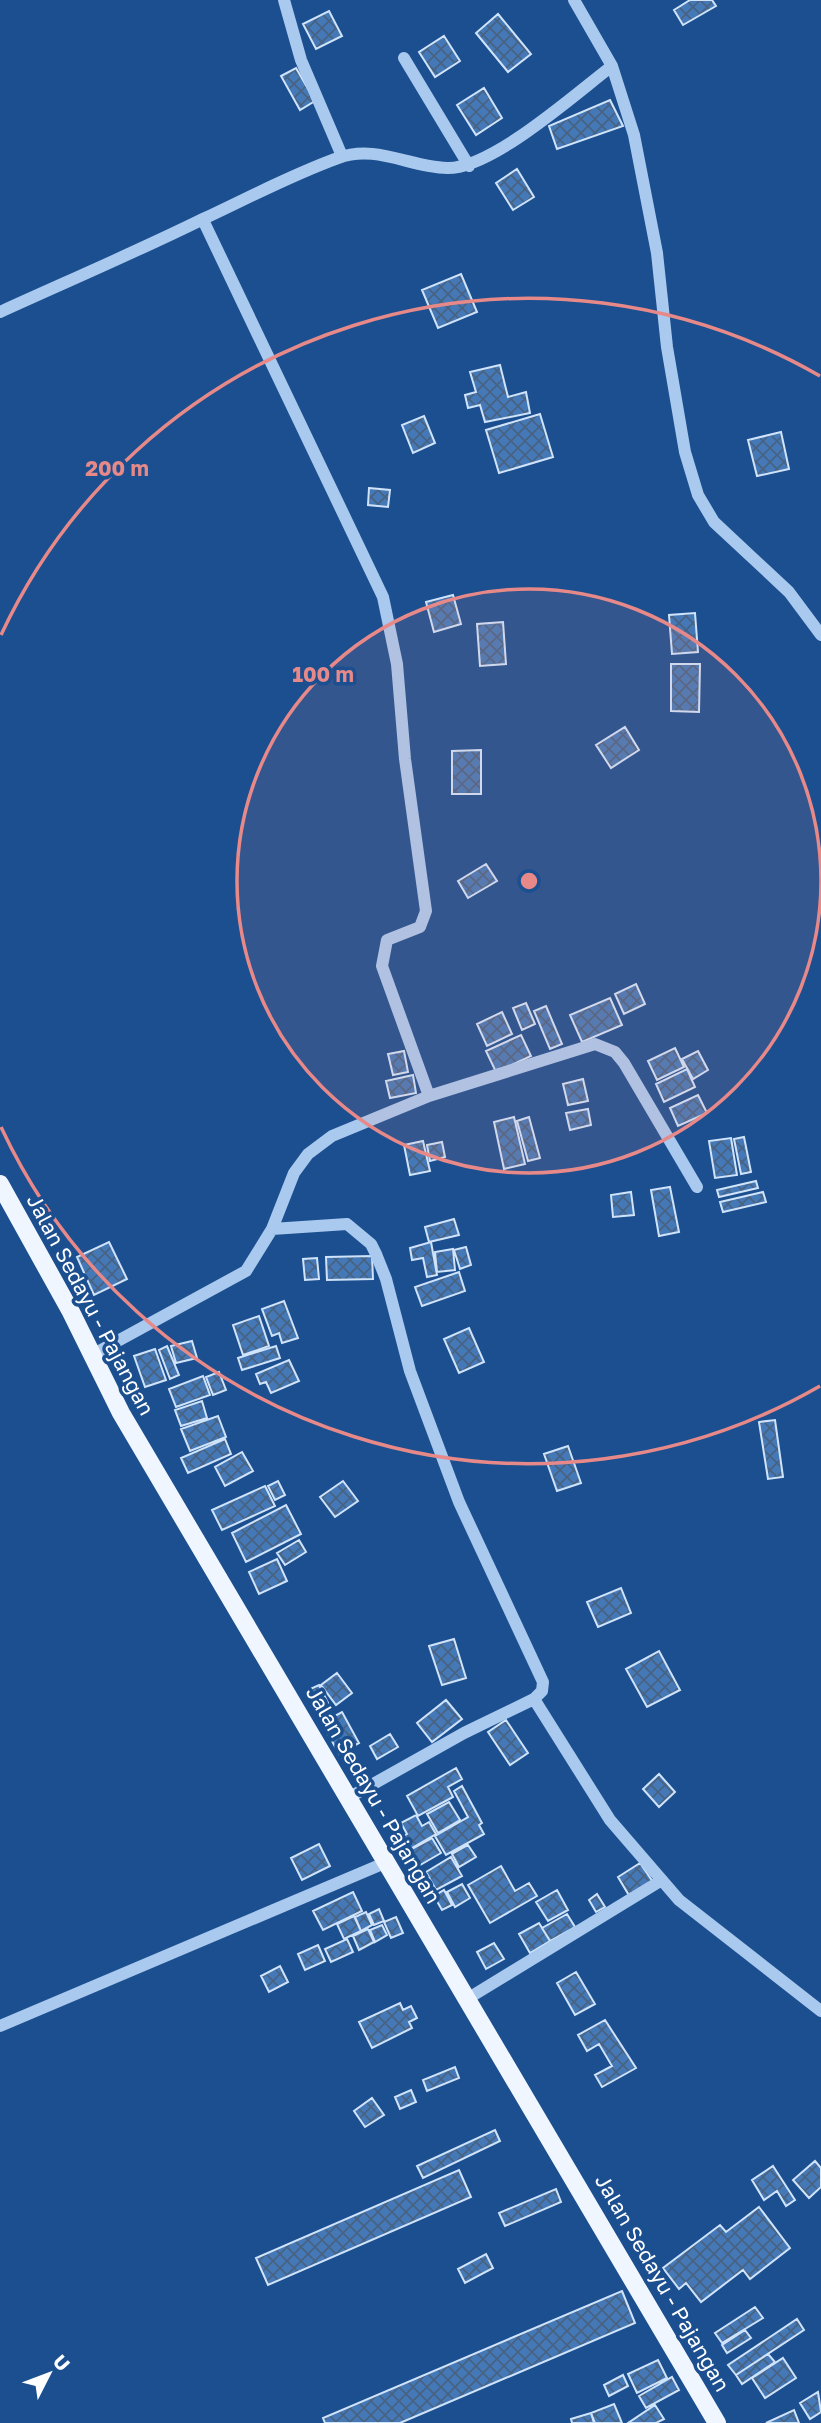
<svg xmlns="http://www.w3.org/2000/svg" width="821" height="2423" viewBox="0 0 821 2423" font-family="'Golos Text',sans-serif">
<defs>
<pattern id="building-cross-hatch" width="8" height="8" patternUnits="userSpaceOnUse" patternTransform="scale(1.75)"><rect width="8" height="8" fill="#4478b7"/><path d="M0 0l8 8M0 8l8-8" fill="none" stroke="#486282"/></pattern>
</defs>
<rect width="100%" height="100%" fill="#1b4f8f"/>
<path fill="url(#building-cross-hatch)" stroke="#cfe3fa" stroke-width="2" d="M690,0H712L716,6L683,25L674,10Z
M329,11L342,36L316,49L303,24Z
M498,14L531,54L508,72L476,33Z
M444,36L460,61L435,77L419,52Z
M296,68L315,101L300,110L281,76Z
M484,88L502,118L476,135L457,105Z
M610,100L623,126L557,149L549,126Z
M517,169L534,197L513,210L496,183Z
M461,274L477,312L438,328L422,290Z
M500,365L508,397L526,392L530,413L485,422L480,405L468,408L465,395L476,392L470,372Z
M540,414L553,457L499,473L486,430Z
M424,416L435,443L413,453L402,425Z
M781,432L789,469L757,476L748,440Z
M369,488L390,490L388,507L368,505Z
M453,595L461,624L434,632L426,602Z
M695,613L698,652L672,654L669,615Z
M503,622L506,664L480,666L477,624Z
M671,664H700L699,712L671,711Z
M625,727L639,750L611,768L596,745Z
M481,750V794H452V751Z
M486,864L497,881L468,898L458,881Z
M636,984L645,1004L624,1014L615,994Z
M610,998L622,1025L582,1042L570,1015Z
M526,1003L535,1024L522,1030L513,1008Z
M546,1006L562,1044L550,1049L534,1011Z
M502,1012L512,1034L487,1046L477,1024Z
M521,1035L531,1056L496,1072L486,1051Z
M675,1048L684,1067L657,1080L648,1061Z
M404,1051L408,1072L393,1075L388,1054Z
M698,1051L708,1070L693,1079L682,1059Z
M687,1069L695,1087L664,1102L656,1084Z
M413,1075L416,1093L390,1098L386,1081Z
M583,1079L588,1101L568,1105L563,1084Z
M698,1095L707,1113L678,1126L670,1108Z
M588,1109L591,1125L570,1130L566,1113Z
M514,1117L525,1164L504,1169L494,1122Z
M529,1117L540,1158L528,1161L517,1121Z
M744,1137L751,1172L741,1174L734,1139Z
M731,1138L737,1175L715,1178L709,1141Z
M423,1141L430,1171L410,1175L404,1145Z
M442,1142L445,1157L430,1161L427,1145Z
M756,1181L758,1188L719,1197L717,1190Z
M670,1187L679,1232L659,1236L651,1190Z
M631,1192L634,1215L613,1217L611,1195Z
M763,1192L766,1202L723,1212L720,1202Z
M454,1219L459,1235L429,1242L425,1227Z
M109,1242L127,1279L94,1295L77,1257Z
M431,1242L437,1275L427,1277L423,1258L412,1260L410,1248Z
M466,1247L471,1265L460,1269L454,1250Z
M453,1249L455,1270L437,1272L435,1252Z
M372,1256L373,1279L327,1280L326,1257Z
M317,1258L319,1279L305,1280L303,1259Z
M459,1272L465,1291L422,1306L415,1287Z
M284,1301L298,1338L282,1343L279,1333L272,1336L262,1309Z
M259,1316L269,1346L243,1355L233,1325Z
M469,1328L484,1362L459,1373L444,1339Z
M192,1341L197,1358L176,1363L171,1346Z
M167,1346L179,1375L170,1379L159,1350Z
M276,1346L280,1358L242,1370L238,1358Z
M155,1349L166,1380L145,1387L134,1356Z
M289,1360L299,1381L271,1393L266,1382L260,1384L256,1374Z
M219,1372L226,1390L213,1395L206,1377Z
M203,1376L210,1395L176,1407L169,1389Z
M202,1401L207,1418L181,1426L175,1410Z
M218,1416L226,1437L190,1451L181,1429Z
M775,1420L783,1477L768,1479L759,1422Z
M225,1439L231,1454L188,1473L181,1458Z
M568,1446L581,1483L557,1491L544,1454Z
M242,1452L253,1471L225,1486L215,1467Z
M278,1481L285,1495L275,1500L268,1486Z
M343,1481L358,1501L335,1517L320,1497Z
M265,1486L275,1506L222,1530L212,1510Z
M286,1505L301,1534L246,1562L232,1533Z
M299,1540L306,1552L285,1565L277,1553Z
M277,1559L287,1581L259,1594L249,1572Z
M621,1588L631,1613L598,1627L587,1602Z
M454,1639L466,1678L442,1685L429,1646Z
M659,1651L680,1690L647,1707L626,1669Z
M337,1673L352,1693L336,1705L321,1685Z
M319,1685L330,1707L317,1713L306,1691Z
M446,1700L462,1719L432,1742L417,1723Z
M342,1712L359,1743L339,1754L322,1723Z
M506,1720L528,1753L510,1765L488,1732Z
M390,1734L398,1747L377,1759L370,1746Z
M456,1768L462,1779L448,1787L453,1797L418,1816L407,1796Z
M659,1774L675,1792L659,1807L643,1789Z
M462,1786L482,1823L479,1825L484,1834L446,1855L435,1836L468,1817L454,1791Z
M449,1802L460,1820L438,1833L427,1814Z
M416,1815L422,1826L429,1822L436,1834L405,1852L398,1840L407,1834L401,1823Z
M432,1838L441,1853L415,1868L406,1852Z
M319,1844L330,1866L302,1880L291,1858Z
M468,1845L476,1857L459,1867L452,1854Z
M451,1857L462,1876L436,1890L426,1872Z
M640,1863L653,1882L630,1897L618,1877Z
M501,1866L515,1891L529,1883L537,1896L490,1923L468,1885Z
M462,1884L470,1898L455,1907L447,1892Z
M444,1890L452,1905L442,1910L434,1896Z
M557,1890L568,1910L548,1921L536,1902Z
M353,1892L362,1911L323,1930L313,1911Z
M597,1894L605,1907L596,1912L589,1900Z
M379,1909L384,1921L374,1925L369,1914Z
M366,1912L372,1925L361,1931L355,1917Z
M567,1914L575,1927L550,1941L542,1928Z
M354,1916L361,1931L344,1939L337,1924Z
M396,1917L403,1933L391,1938L384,1922Z
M539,1923L550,1941L530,1953L519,1934Z
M382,1925L387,1935L375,1942L370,1930Z
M368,1929L374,1942L359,1950L353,1936Z
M347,1939L353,1952L331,1962L325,1949Z
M494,1943L504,1959L486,1969L477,1952Z
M318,1945L325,1961L305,1970L298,1954Z
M280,1966L288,1982L269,1992L261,1976Z
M576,1972L595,2004L575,2015L557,1983Z
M400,2003L403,2010L411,2006L417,2018L409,2022L412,2028L372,2048L359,2022Z
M605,2020L636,2068L602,2087L595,2075L612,2066L599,2044L587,2051L578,2035Z
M455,2067L459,2078L427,2091L423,2080Z
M411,2090L416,2102L400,2109L395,2097Z
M372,2098L384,2115L365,2127L354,2111Z
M495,2130L500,2141L423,2178L417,2166Z
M815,2161L821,2168V2187L809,2198L793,2180Z
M773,2166L795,2200L786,2206L777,2191L764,2200L752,2180Z
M459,2170L471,2197L268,2285L256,2258Z
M556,2189L561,2202L505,2226L499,2213Z
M759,2207L790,2248L750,2279L743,2270L701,2302L686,2283L679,2289L663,2268L720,2225L726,2232Z
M486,2254L493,2268L465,2283L458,2269Z
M622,2291L635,2323L400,2423H325L323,2418Z
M755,2307L763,2318L722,2343L715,2333Z
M797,2319L804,2330L736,2375L728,2365Z
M745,2330L751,2338L727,2353L722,2345Z
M768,2354L775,2362L742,2384L736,2375Z
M783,2358L796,2378L765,2398L752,2378Z
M658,2360L667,2378L637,2393L628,2374Z
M623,2375L628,2386L609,2396L604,2385Z
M672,2377L679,2390L646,2408L639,2396Z
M818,2392L821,2412L810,2419L800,2403Z
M614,2404L622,2423H595L591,2413Z
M655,2405L664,2419L656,2423H628Z
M794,2410L799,2423H766Z
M591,2413L594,2423H572L571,2419Z"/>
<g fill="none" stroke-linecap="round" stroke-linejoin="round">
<path stroke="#a9c9ee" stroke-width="12" d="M284,0L301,60L342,156
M574,0L612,66L634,135L657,253L667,347L685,452L698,495L714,522L789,592L821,635
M404,58L469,166
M203,220L383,597L397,664L405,759L426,911L420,927L387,940L382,966L429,1096
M0,312C68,281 136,252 203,219C248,198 291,175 338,158C376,144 409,167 447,168C492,169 575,94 612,66
M272,1229L347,1224L371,1244L376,1254L386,1279L410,1371L459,1502L543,1682L542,1691L534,1699L464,1733L350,1797
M92,1355L246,1271L272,1229L294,1173L308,1154L332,1136L429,1096L595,1044L615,1052L624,1063L697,1187
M534,1699L610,1820L679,1900L821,2011
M467,1999L662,1880
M0,2026L387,1862"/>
<path stroke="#f0f6ff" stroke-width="18" d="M0,1184L71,1312L121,1413L717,2423"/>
</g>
<circle cx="529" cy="881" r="292" fill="#e88989" fill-opacity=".12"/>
<g fill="none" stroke="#e88989" stroke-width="3.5">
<circle cx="529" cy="881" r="292"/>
<path d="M820 1386A583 583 0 0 1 1 1127M1 635A583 583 0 0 1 820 376"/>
</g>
<g text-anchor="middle" stroke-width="7" stroke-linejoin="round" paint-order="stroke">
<g font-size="21" fill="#fff" stroke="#1b4f8f">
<text transform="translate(90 1305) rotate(62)" y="7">Jalan Sedayu - Pajangan</text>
<text transform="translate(373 1795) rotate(60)" y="7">Jalan Sedayu - Pajangan</text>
<text transform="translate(662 2283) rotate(60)" y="7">Jalan Sedayu - Pajangan</text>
</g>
</g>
<circle cx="529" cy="881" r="10" fill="#e88989" stroke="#1b4f8f" stroke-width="3.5"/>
<g font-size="21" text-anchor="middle" font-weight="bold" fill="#e88989" stroke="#1b4f8f" stroke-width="7" stroke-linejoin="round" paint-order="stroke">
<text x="117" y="476">200 m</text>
<text x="323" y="682">100 m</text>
</g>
<g transform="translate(49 2374) rotate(48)" stroke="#1b4f8f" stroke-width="5" paint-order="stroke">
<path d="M0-5L12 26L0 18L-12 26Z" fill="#ffffff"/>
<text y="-10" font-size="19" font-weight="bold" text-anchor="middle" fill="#ffffff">U</text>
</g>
</svg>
